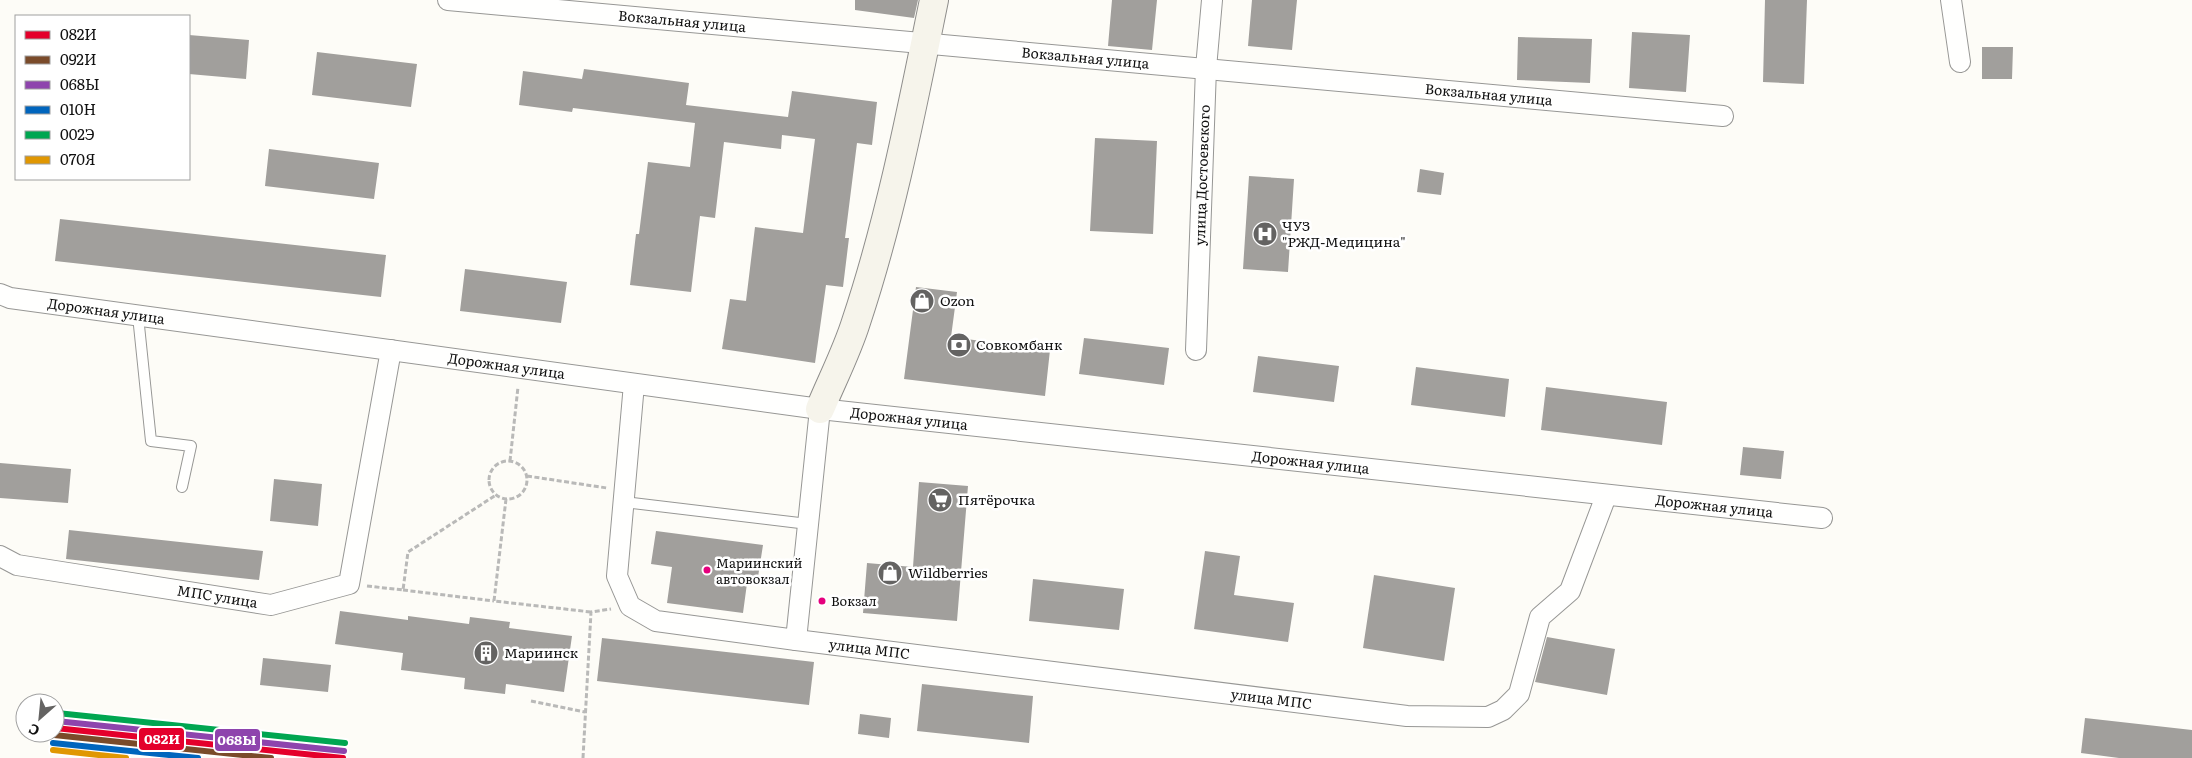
<svg xmlns="http://www.w3.org/2000/svg" width="2192" height="758" viewBox="0 0 2192 758" font-family="Literata,serif">
<rect width="100%" height="100%" fill="#fdfcf7"/>
<path fill="#a19f9c" d="M855,0H918L914,18L855,10Z
M1112,0H1157L1152,50L1108,46Z
M1252,0H1297L1292,50L1248,46Z
M1765,0H1807L1804,84L1763,82Z
M1632,32L1690,35L1686,92L1629,88Z
M189,35L249,40L246,79L189,74Z
M1518,37L1592,39L1590,83L1517,80Z
M1982,47H2013L2012,79H1982Z
M317,52L417,64L411,107L312,95Z
M584,69L689,83L686,105L788,117L792,91L877,102L872,145L857,143L845,238H849L843,287L826,285L815,363L722,349L730,299L746,301L755,227L803,233L815,139L782,135L781,149L724,142L715,218L700,216L691,292L630,285L636,234H639L648,162L690,167L695,123L573,108L572,112L519,105L523,71L582,79Z
M1095,138L1157,141L1153,234L1090,231Z
M269,149L379,163L374,199L265,186Z
M1420,169L1444,173L1441,195L1417,192Z
M1249,176L1294,179L1288,272L1243,269Z
M60,219L386,255L381,297L55,261Z
M465,269L567,282L561,323L460,311Z
M916,287L957,292L951,337L1050,350L1045,396L904,379Z
M1084,338L1169,348L1164,385L1079,374Z
M1258,356L1339,366L1334,402L1253,392Z
M1416,367L1509,379L1505,417L1411,405Z
M1546,387L1667,402L1662,445L1541,430Z
M1743,447L1784,451L1781,479L1740,475Z
M0,463L71,469L68,503L0,498Z
M274,479L322,484L318,526L270,521Z
M919,482L968,486L957,621L863,613L867,563L913,567Z
M69,530L263,551L259,580L66,559Z
M656,531L763,545L758,577L748,576L743,613L667,603L672,567L651,564Z
M1205,551L1240,556L1234,595L1294,603L1288,642L1194,629Z
M1374,575L1455,588L1444,661L1363,648Z
M1033,579L1124,589L1119,630L1029,621Z
M340,611L408,620V616L469,624L470,617L510,622L509,628L572,636L564,692L506,684L505,694L464,689L465,678L401,670L403,653L335,644Z
M1547,637L1615,649L1607,695L1535,682Z
M602,638L814,662L809,705L597,681Z
M263,658L331,665L328,692L260,685Z
M922,684L1033,696L1029,743L917,731Z
M860,714L891,718L889,738L858,734Z
M2085,718L2192,730V758H2119L2081,753Z"/>
<g fill="none" stroke-linecap="round" stroke-linejoin="round">
<defs>
<path id="lane" d="M138,316L151,441L191,446L182,487
M624,502L808,524"/>
<g id="street">
<path id="s1" d="M448,0L1723,116"/>
<path d="M1951,0L1960,62"/>
<path id="s2" d="M0,294L10,298L820,409L1822,518"/>
<path id="s3" d="M1196,350L1206,68L1212,0"/>
<path d="M634,384L617,576L630,606L656,621L796,640L820,409"/>
<path id="s4" d="M0,556L17,565L271,605L349,584L391,350"/>
<path id="s5" d="M796,640L1407,716L1488,717L1503,710L1519,694L1540,617L1570,591L1606,496"/>
</g>
<path id="secondary" d="M820,409C832,380 847,351 856,322C891,217 912,108 934,0"/>
</defs>
<use href="#lane" stroke="#979795" stroke-width="12"/>
<use href="#street" stroke="#979795" stroke-width="22"/>
<use href="#secondary" stroke="#8e8d8b" stroke-width="30"/>
<path stroke="#b9b9b8" stroke-width="3" stroke-dasharray="5 2.5" stroke-linecap="butt" d="M510,461L518,387
M489 480a19 19 0 1 1 38 0a19 19 0 1 1-38 0Z
M527,476L607,488
M506,499L494,601L591,612
M367,586L403,590L408,552L496,495
M403,590L494,601
M531,701L585,712
M583,758L591,612L611,609"/>
<use href="#lane" stroke="#fffffe" stroke-width="10"/>
<use href="#street" stroke="#fffffe" stroke-width="20"/>
<use href="#secondary" stroke="#f6f4eb" stroke-width="28"/>
<defs>
<path id="rail-1" d="M55,728L343,758"/>
<path id="rail-2" d="M54,735L271,758"/>
<path id="rail-3" d="M56,721L344,751"/>
<path id="rail-4" d="M53,743L198,758"/>
<path id="rail-5" d="M57,713L345,743"/>
<path id="rail-6" d="M53,750L126,758"/>
</defs>
<use href="#rail-1" stroke="#fff" stroke-width="10"/>
<use href="#rail-2" stroke="#fff" stroke-width="10"/>
<use href="#rail-3" stroke="#fff" stroke-width="10"/>
<use href="#rail-4" stroke="#fff" stroke-width="10"/>
<use href="#rail-5" stroke="#fff" stroke-width="10"/>
<use href="#rail-6" stroke="#fff" stroke-width="10"/>
<use href="#rail-1" stroke="#e4002b" stroke-width="6"/>
<use href="#rail-2" stroke="#7a4b2a" stroke-width="6"/>
<use href="#rail-3" stroke="#8e44ad" stroke-width="6"/>
<use href="#rail-4" stroke="#0065bd" stroke-width="6"/>
<use href="#rail-5" stroke="#00a651" stroke-width="6"/>
<use href="#rail-6" stroke="#e09702" stroke-width="6"/>
</g>
<defs>
<symbol id="hospital-disc" viewBox="-11 -11 22 22"><circle r="9.5" fill="#646362" stroke="#fff"/><path d="M-5-5h3v3.5h4V-5h3V5h-3V1.5h-4V5h-3Z" fill="#fff"/></symbol>
<symbol id="shop-disc" viewBox="-11 -11 22 22"><circle r="9.5" fill="#646362" stroke="#fff"/><path d="M-5-2.5h2.3a2.7 3.5 0 0 1 5.4 0H5L5.5 6h-11ZM-1.5-2.5h3a1.5 2.3 0 0 0-3 0Z" fill="#fff"/></symbol>
<symbol id="bank-disc" viewBox="-11 -11 22 22"><circle r="9.5" fill="#646362" stroke="#fff"/><path d="M-6-4H6V4H-6ZM0-2.3a2.3 2.3 0 1 0 0 4.6a2.3 2.3 0 1 0 0-4.6Z" fill="#fff"/></symbol>
<symbol id="supermarket-disc" viewBox="-11 -11 22 22"><circle r="9.5" fill="#646362" stroke="#fff"/><path d="M-6-5.5h2.5l.6 2H6L4.5 2H-2.5L-4.4-4H-6ZM-1.5 3.2a1.3 1.3 0 1 0 .1 0ZM3 3.2a1.3 1.3 0 1 0 .1 0Z" fill="#fff"/></symbol>
<symbol id="building-disc" viewBox="-11 -11 22 22"><circle r="9.5" fill="#646362" stroke="#fff"/><path d="M-4-6H4V6H1V3H-1V6H-4ZM-2.5-4.3h1.7v1.8h-1.7ZM.8-4.3h1.7v1.8H.8ZM-2.5-1h1.7V.8h-1.7ZM.8-1h1.7V.8H.8Z" fill="#fff"/></symbol>
</defs>
<g fill-rule="evenodd">
<use href="#hospital-disc" x="1251" y="220" width="28" height="28"/>
<use href="#shop-disc" x="908" y="287" width="28" height="28"/>
<use href="#bank-disc" x="945" y="331" width="28" height="28"/>
<use href="#supermarket-disc" x="926" y="486" width="28" height="28"/>
<use href="#shop-disc" x="876" y="559" width="28" height="28"/>
<use href="#building-disc" x="472" y="639" width="28" height="28"/>
</g>
<g fill="#e5007d" stroke="#fff" stroke-width="2">
<circle cx="707" cy="570" r="4.5"/>
<circle cx="822" cy="601" r="4.5"/>
</g>
<g text-anchor="middle" stroke-width="5" stroke-linejoin="round" paint-order="stroke">
<g font-size="13" fill="#111" stroke="#fff" text-anchor="start">
<text x="716" y="568">Мариинский<tspan x="716" dy="16">автовокзал</tspan></text>
<text x="831" y="606">Вокзал</text>
</g>
<g font-size="14" fill="#111" stroke="#fff">
<text dy="5" stroke="none"><textPath href="#s1" startOffset="235">Вокзальная улица</textPath></text>
<text dy="5" stroke="none"><textPath href="#s1" startOffset="640">Вокзальная улица</textPath></text>
<text dy="5" stroke="none"><textPath href="#s1" startOffset="1045">Вокзальная улица</textPath></text>
<text dy="5" stroke="none"><textPath href="#s3" startOffset="175">улица Достоевского</textPath></text>
<text dy="5" stroke="none"><textPath href="#s2" startOffset="108">Дорожная улица</textPath></text>
<text dy="5" stroke="none"><textPath href="#s2" startOffset="512">Дорожная улица</textPath></text>
<text dy="5" stroke="none"><textPath href="#s2" startOffset="918">Дорожная улица</textPath></text>
<text dy="5" stroke="none"><textPath href="#s2" startOffset="1322">Дорожная улица</textPath></text>
<text dy="5" stroke="none"><textPath href="#s2" startOffset="1728">Дорожная улица</textPath></text>
<text dy="5" stroke="none"><textPath href="#s4" startOffset="222">МПС улица</textPath></text>
<text dy="5" stroke="none"><textPath href="#s5" startOffset="74">улица МПС</textPath></text>
<text dy="5" stroke="none"><textPath href="#s5" startOffset="479">улица МПС</textPath></text>
</g>
<g font-size="14" fill="#111" stroke="#fff" text-anchor="start">
<text x="1282" y="231">ЧУЗ<tspan x="1282" dy="16">"РЖД-Медицина"</tspan></text>
<text x="940" y="306">Ozon</text>
<text x="976" y="350">Совкомбанк</text>
<text x="958" y="505">Пятёрочка</text>
<text x="908" y="578">Wildberries</text>
<text x="504" y="658">Мариинск</text>
</g>
</g>
<g stroke="#fff" stroke-width="2">
<rect x="138" y="727" width="47" height="24" rx="5" fill="#e4002b"/>
<rect x="214" y="728" width="47" height="24" rx="5" fill="#8e44ad"/>
</g>
<g font-size="14" text-anchor="middle" font-weight="bold" fill="#fff">
<text x="162" y="744">082И</text>
<text x="237" y="745">068Ы</text>
</g>
<rect x="15" y="15" width="175" height="165" fill="#ffffff" stroke="#a0a0a0"/>
<rect x="25" y="31" width="25" height="8" fill="#e4002b" stroke="#a0a0a0"/>
<text x="60" y="40" font-size="15" fill="#111111">082И</text>
<rect x="25" y="56" width="25" height="8" fill="#7a4b2a" stroke="#a0a0a0"/>
<text x="60" y="65" font-size="15" fill="#111111">092И</text>
<rect x="25" y="81" width="25" height="8" fill="#8e44ad" stroke="#a0a0a0"/>
<text x="60" y="90" font-size="15" fill="#111111">068Ы</text>
<rect x="25" y="106" width="25" height="8" fill="#0065bd" stroke="#a0a0a0"/>
<text x="60" y="115" font-size="15" fill="#111111">010Н</text>
<rect x="25" y="131" width="25" height="8" fill="#00a651" stroke="#a0a0a0"/>
<text x="60" y="140" font-size="15" fill="#111111">002Э</text>
<rect x="25" y="156" width="25" height="8" fill="#e09702" stroke="#a0a0a0"/>
<text x="60" y="165" font-size="15" fill="#111111">070Я</text>
<g transform="translate(40 718) rotate(207)"><circle r="24" fill="#ffffff" stroke="#a0a0a0"/>
<path d="M0-4L9 19L0 12L-9 19Z" fill="#646362"/>
<text y="-8" font-size="14" font-weight="bold" text-anchor="middle" fill="#111111">С</text>
</g>
</svg>
